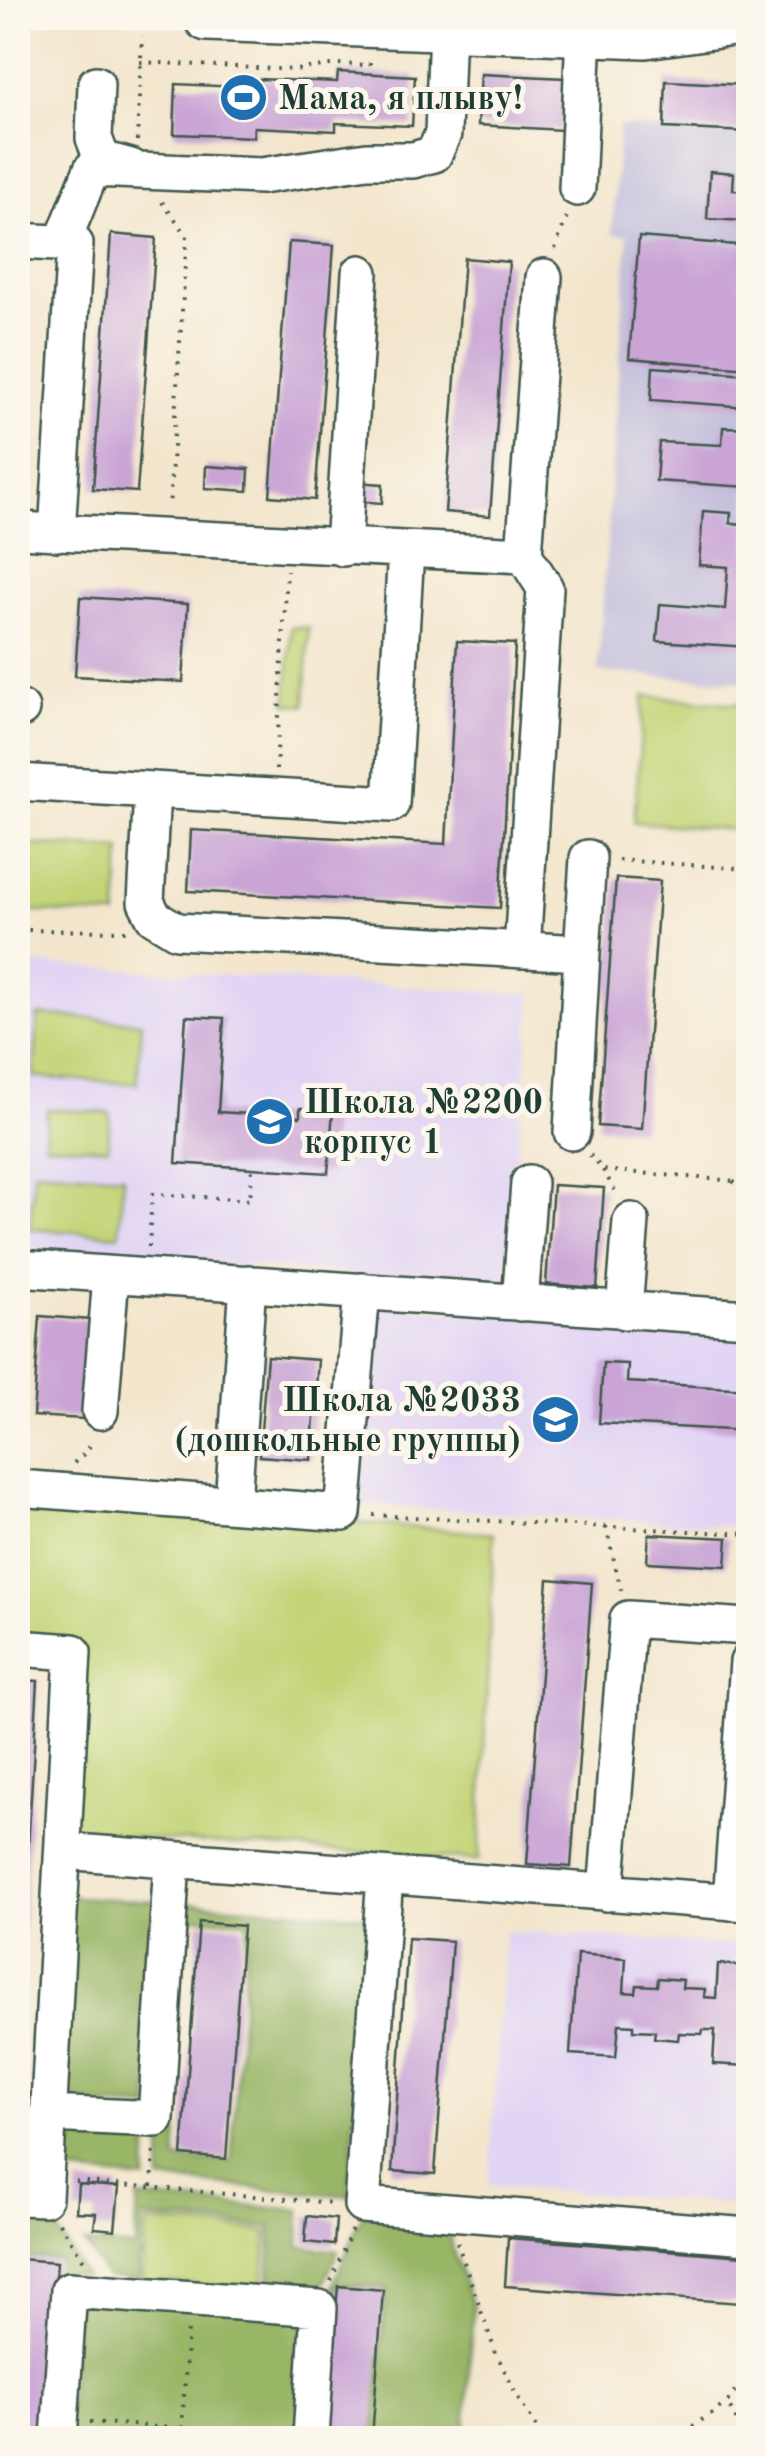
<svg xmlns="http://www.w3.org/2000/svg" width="766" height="2456" viewBox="0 0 766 2456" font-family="'Old Standard TT',serif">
<rect width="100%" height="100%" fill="#fbf7ec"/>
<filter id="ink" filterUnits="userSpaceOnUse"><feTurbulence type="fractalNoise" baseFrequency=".01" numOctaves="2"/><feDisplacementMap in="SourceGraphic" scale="20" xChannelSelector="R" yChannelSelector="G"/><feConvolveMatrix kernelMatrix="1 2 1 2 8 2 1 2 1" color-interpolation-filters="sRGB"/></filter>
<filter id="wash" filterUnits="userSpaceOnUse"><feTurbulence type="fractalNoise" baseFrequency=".0048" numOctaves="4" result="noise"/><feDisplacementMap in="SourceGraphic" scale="40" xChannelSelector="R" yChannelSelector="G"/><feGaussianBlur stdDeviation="2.25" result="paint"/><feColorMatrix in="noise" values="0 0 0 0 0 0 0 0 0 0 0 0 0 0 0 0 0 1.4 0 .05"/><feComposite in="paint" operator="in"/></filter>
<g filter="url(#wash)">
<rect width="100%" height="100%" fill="#f3e6cd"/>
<path fill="#e1d4f4" d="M18,963L532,994L505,1286L18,1248Z
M371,1305L748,1334V1527L358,1505Z
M505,1931L748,1946V2205L489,2186Z"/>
<path fill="#c5c0db" d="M619,126L748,135V682L598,672L628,235L612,234Z"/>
<path fill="#c2d375" stroke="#708854" stroke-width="2.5" d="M291,627L309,628L305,705L287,704Z
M644,696L748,705V831L634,822Z
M26,844L121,849L117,916L22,911Z
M38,1015L141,1022L137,1084L34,1077Z
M47,1109L110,1113L108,1148L45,1144Z
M34,1170L123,1176L119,1235L30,1229Z
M18,1495L494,1534L479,1860L71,1834L78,1648L18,1643Z
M147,2222L267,2231L263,2290L143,2281Z"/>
<path fill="#99b566" stroke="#5c794d" stroke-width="2.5" d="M69,1897L160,1901L149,2108L58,2103Z
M176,1902L368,1916L349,2196L160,2180L163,2127L178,2128L176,2159L231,2162L248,1921L191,1917L190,1931L175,1930Z
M57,2121L148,2126L146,2180L55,2171Z
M138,2198L300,2210L299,2246L338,2251L319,2294L269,2290L271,2227L143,2218L139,2280L106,2277L85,2244L135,2248Z
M363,2214L449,2221L452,2248L473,2307L465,2438H374L386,2288L337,2284L335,2300L327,2299Z
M18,2215L49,2217L85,2276L59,2274L60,2260L18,2257Z
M76,2296L314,2312L305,2438H66Z"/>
<g id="blocks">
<path fill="#c9a4d5" d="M338,72L415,76L412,126L336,123V131L254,127V137L174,134L176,84L259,88V79L337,82Z
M481,74L565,78L562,130L478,125Z
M666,81L748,85V132L664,128Z
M710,171L734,173L733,190L748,191V221L707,219Z
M111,234L156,238L137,492L93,489Z
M639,237L748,246V368L629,358Z
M289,242L334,245L315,500L270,496Z
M464,258L509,262L490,516L445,512Z
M653,367L748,374V407L651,400Z
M723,427L748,428V487L656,481L659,442L722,445Z
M206,466L249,469L248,491L205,488Z
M355,482L383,484L382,503L354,501Z
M703,511L731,513L730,523L748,524V647L657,641L660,604L725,609L728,567L699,565Z
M80,597L188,604L183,682L75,676Z
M457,641L515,644L500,908L188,891L191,830L446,844Z
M616,878L660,881L642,1129L598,1126Z
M186,1016L224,1018L218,1112L300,1117V1108L333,1110L328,1173L176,1163Z
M553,1185L604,1188L597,1288L546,1284Z
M40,1316L91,1320L84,1419L33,1416Z
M267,1356L318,1360L311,1460L259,1456Z
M603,1363L628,1364L627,1382L748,1389V1431L599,1423Z
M649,1534L728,1538L726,1566L647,1562Z
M548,1579L592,1583L571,1867L527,1864Z
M18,1680L38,1681L20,1981H18Z
M199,1922L243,1926L226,2159L182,2155Z
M408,1938L452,1941L435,2174L392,2171Z
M577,1954L626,1958L624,1992L636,1993L637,1985L657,1986L658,1978L683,1980L682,1988L705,1989L704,1997L716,1998L718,1964L748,1966V2066L713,2064L715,2030H703L702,2034L679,2033L678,2040L654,2038L655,2031L634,2030V2025L619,2024L616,2057L570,2054Z
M78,2184L119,2187L115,2230L94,2228L96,2213L76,2212Z
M307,2216L336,2219L334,2245L305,2242Z
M508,2238L744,2256L741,2303L505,2286Z
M18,2259L57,2262L43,2438H18Z
M338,2286L383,2290L372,2438H326Z"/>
</g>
</g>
<g filter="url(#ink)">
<use href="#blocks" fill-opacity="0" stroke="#3f564b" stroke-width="2.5"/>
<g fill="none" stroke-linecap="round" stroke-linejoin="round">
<defs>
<path id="minor" d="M96,84L94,138L102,159L131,167
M577,188L584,33
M18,241L75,244L57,533
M62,243L92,169L261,176L367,160H413L434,154L443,134L447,27
M18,530L524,555L544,277
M343,548L360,273
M18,709H21
M18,782L391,804L406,550
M152,791L146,902L154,917L177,931L582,953L572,1132
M522,950L545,588L524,555
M582,953L588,858
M18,1268L748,1318
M520,1303L529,1183
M624,1311L631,1221
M100,1411L111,1276
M18,1488L343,1513L362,1291
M233,1503L248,1283
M18,1648L73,1652L44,2198L18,2197
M63,1851L748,1903
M385,1876L362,2205L748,2236
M606,1893L628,1619L748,1627
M731,1902L748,1662
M49,2114L156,2119L172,1860
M59,2438L69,2290L319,2308L311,2438"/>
<path id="major" d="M207,18L645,35L748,21"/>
</defs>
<use href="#minor" stroke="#3f564b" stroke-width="40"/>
<use href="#major" stroke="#3f564b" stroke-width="50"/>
<path stroke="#3f564b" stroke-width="4" stroke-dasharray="2.5 8" stroke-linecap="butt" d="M140,62L295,70L337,64L370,65V56
M137,141L142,36
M162,202L187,235L169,508
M555,249L567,216
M276,770L287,570
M618,860L748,869
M18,930L127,931
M590,1155L603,1170L748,1182
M603,1170L618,1196
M733,1181L748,1198
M149,1247L152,1194L250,1200L252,1168
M74,1463L88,1450L92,1439
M373,1515L748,1534
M606,1527L621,1590
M75,2181L334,2203
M152,2186L154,2148
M59,2223L84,2261
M457,2242L495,2351L516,2394L543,2438
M331,2281L352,2229
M90,2422L285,2436
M182,2428L188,2328
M675,2438L727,2403
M747,2438L727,2403L748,2371"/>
<use href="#minor" stroke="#fff" stroke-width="35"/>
<use href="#major" stroke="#fff" stroke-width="45"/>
</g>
</g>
<defs>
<symbol id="stadium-disc" viewBox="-11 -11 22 22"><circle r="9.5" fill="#1f6fb2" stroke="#fbf7ec"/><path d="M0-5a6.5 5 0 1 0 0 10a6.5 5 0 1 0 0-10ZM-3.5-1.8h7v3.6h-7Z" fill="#fff"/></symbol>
<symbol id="school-disc" viewBox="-11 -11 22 22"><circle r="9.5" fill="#1f6fb2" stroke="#fbf7ec"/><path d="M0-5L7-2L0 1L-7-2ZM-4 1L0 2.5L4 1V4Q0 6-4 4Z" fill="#fff"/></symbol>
</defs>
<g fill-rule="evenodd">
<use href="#stadium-disc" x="216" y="70" width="55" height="55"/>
<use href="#school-disc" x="242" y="1094" width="55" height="55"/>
<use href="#school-disc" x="528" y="1392" width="55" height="55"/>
</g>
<g text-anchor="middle" stroke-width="10" stroke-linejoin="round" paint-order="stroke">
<g font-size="35" font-weight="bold" fill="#1f3d34" stroke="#fbf7ec" text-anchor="start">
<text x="278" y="109">Мама, я плыву!</text>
<text x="304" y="1113">Школа №2200<tspan x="304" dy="40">корпус 1</tspan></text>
<text x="521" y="1411" text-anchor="end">Школа №2033<tspan x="521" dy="40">(дошкольные группы)</tspan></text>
</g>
</g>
<rect width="766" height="2456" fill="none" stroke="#fbf7ec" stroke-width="60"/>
</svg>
